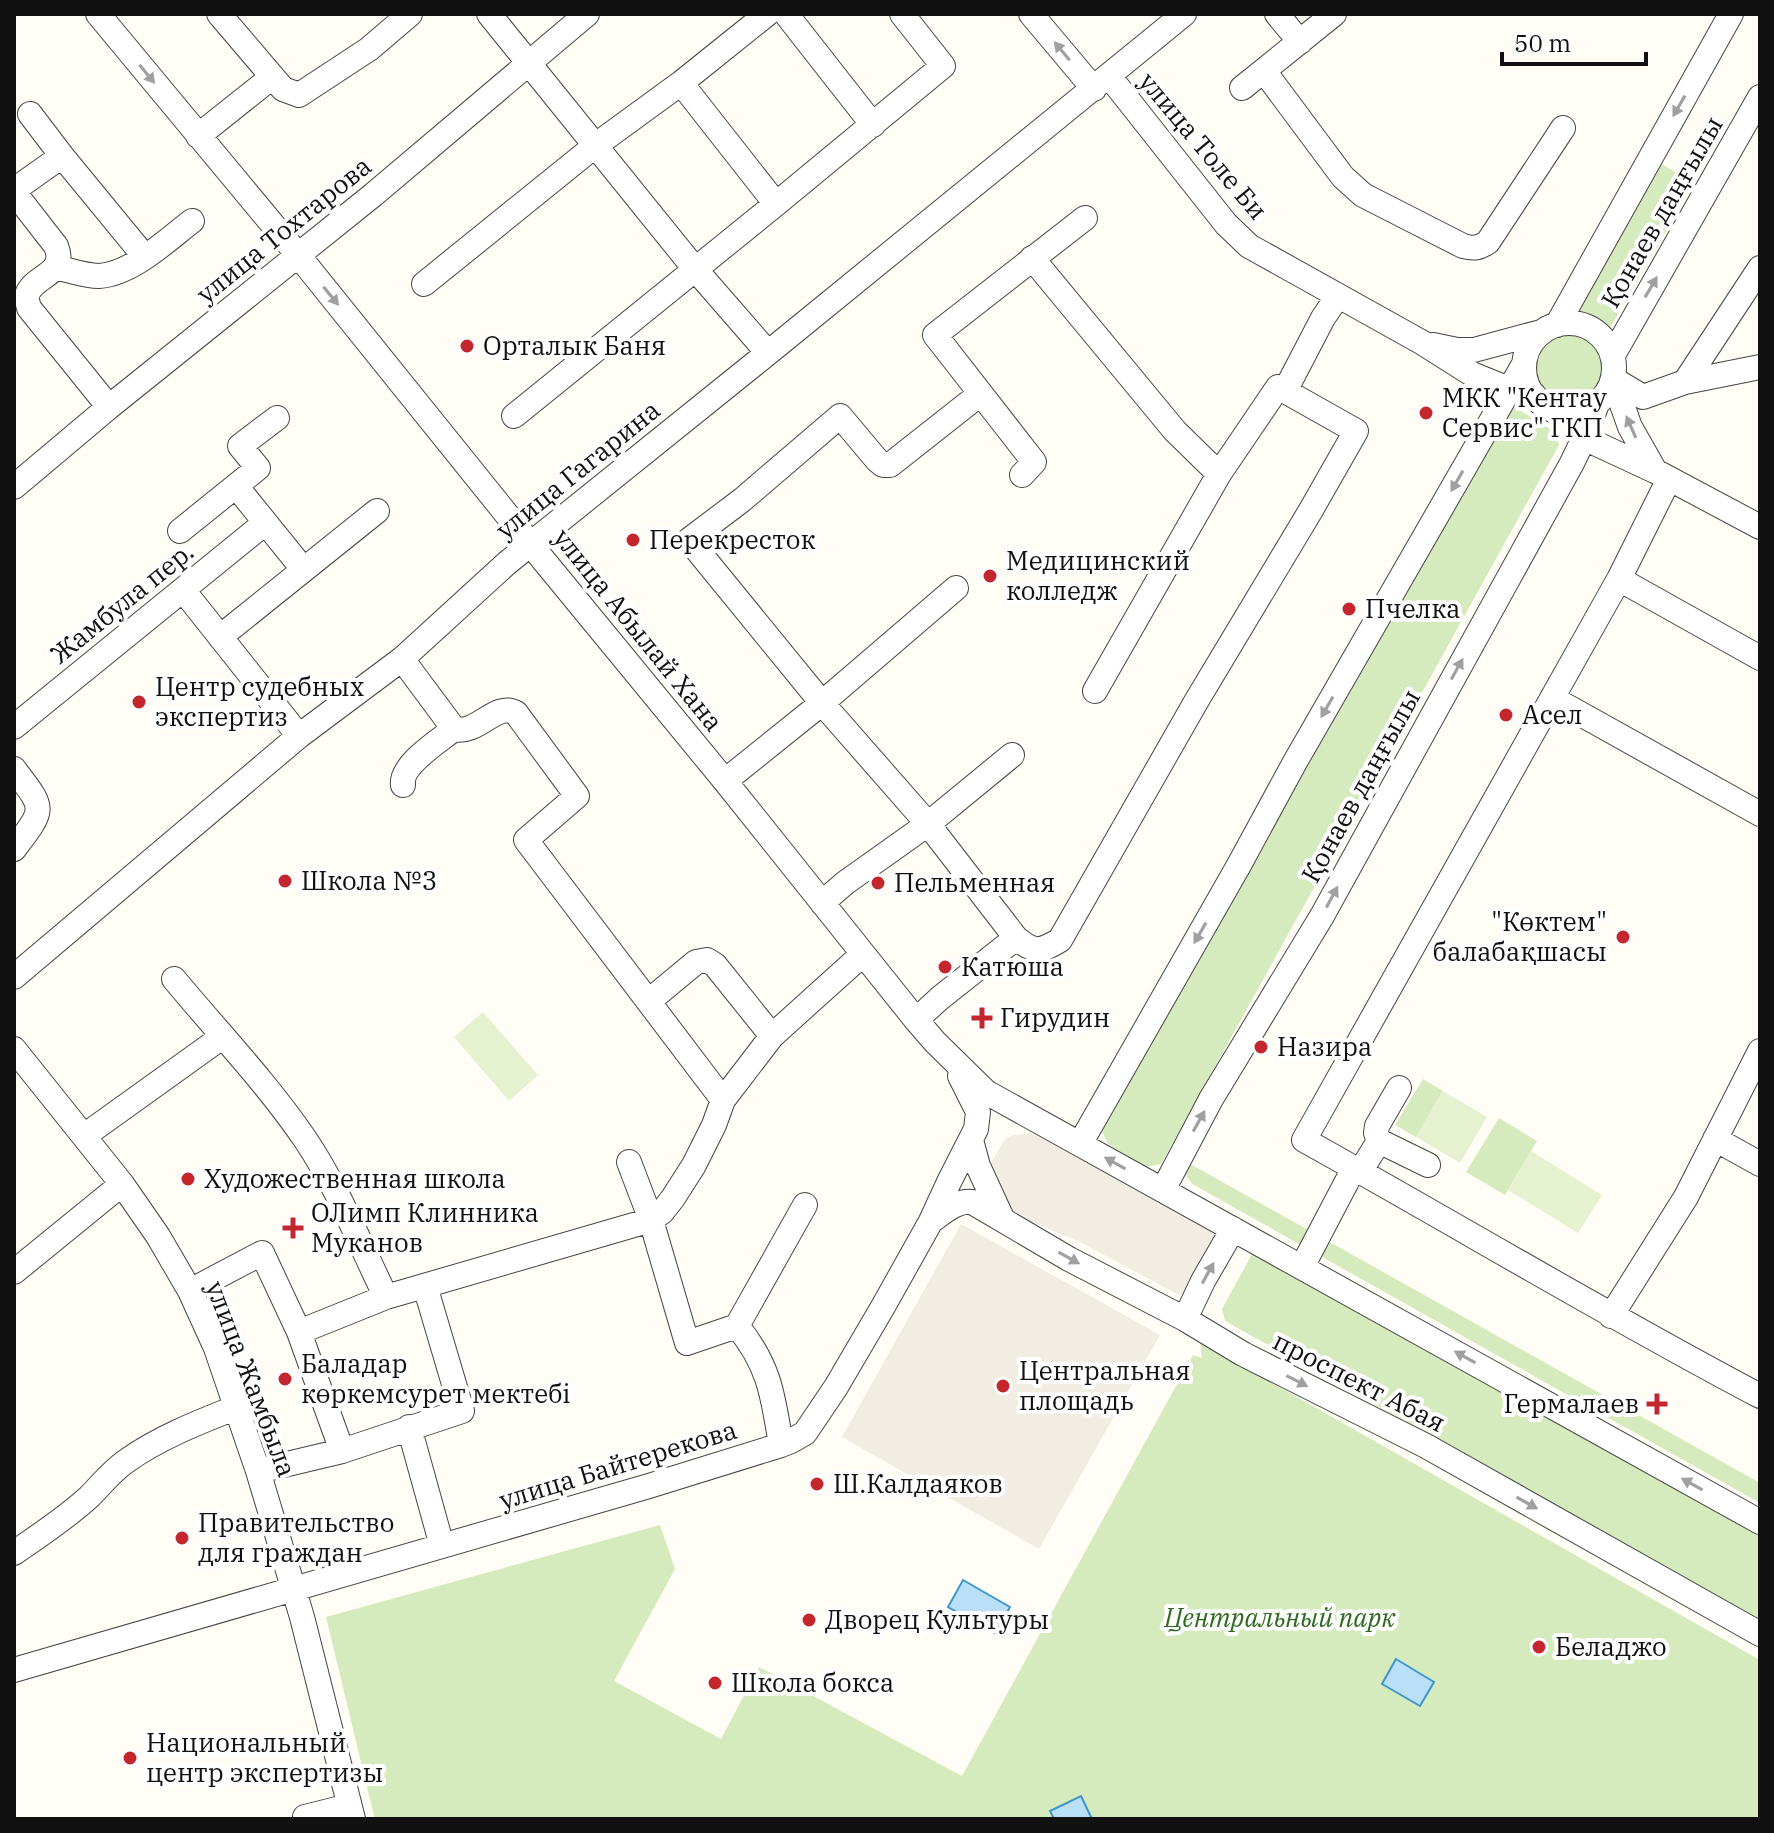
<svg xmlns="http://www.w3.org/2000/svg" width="1774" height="1833" viewBox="0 0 1774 1833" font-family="'IBM Plex Serif',serif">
<rect width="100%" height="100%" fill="#fffdf5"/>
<path fill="#d5ebbd" d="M1653,159L1694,183L1610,328L1604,329L1576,313Z
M1530 368a37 37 0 1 1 74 0a37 37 0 1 1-74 0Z
M1508,406L1515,407L1555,432L1559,445L1161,1164L1146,1167L1108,1144L1100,1127Z
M1423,1079L1443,1091L1416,1137L1395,1125Z
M1499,1118L1537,1141L1505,1195L1466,1172Z
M1185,1161L1760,1483V1503L1194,1185C1186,1178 1184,1171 1185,1161Z
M1259,1248L1760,1522V1621L1225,1321L1222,1309L1251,1256Z
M1200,1342L1760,1660V1819H379L374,1816L326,1617L660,1525L675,1569L614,1681L721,1739L759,1667L962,1776L1193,1355L1202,1358Z"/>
<path fill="#e6f2cf" d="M483,1012L538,1075L509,1101L454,1037Z
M1443,1091L1487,1117L1460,1163L1416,1137Z
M1531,1151L1602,1195L1578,1233L1508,1190Z"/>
<path fill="#f1ede2" d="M1032,1133L1115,1175L1214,1231L1216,1248L1192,1293L1179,1295L1078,1241L1007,1212L988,1168L1005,1139L1014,1135Z
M961,1224L1160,1335L1039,1549L842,1437Z"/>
<path fill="#b9e0f7" stroke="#3f96cf" stroke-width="2" d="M963,1580L1010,1607L995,1633L948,1607Z
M1396,1659L1434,1682L1420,1706L1382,1684Z
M1081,1796L1092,1819H1054L1050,1811Z"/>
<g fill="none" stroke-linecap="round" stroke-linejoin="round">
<defs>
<path id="minor" d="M98,14L298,255L545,562L725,781L916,1020L935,1042L986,1092L1760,1522
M219,14L283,89L299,95L369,49L410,14
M489,14L695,269L768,353
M786,14L873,125
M1031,14L1094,89
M1277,14L1300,42
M1264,71L1343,177L1363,195L1463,246C1474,249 1479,248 1488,242L1563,128
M1109,76L1226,224L1249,246L1423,343L1472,374L1509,389L1534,395
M681,83L776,204
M1242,88L1334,14
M30,114L62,156L145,257
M198,136L272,77
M14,190L62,156
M14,192L56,246C68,275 33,275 27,295C26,299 28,304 29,308L109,407
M1032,258L1175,431L1219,474
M55,267C69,270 85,276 99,276C132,274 167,240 192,221
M424,284L596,145L681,83L767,14
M1524 368a45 45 0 1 1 90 0a45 45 0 1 1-90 0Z
M1557,325L1731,14
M1433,345L1457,350H1474L1541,332
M1613,355L1760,97
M1613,379L1643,397L1685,382L1760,367
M1613,379L1630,427L1655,471
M1685,382L1760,268
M980,394L890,465H883L877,460L840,416L742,500L689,540L822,703L928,824L1016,938C1034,953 1040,952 1060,940L1197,700L1311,510L1356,431L1285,391L1323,318L1338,296
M514,416L776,204L943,66L902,14
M1584,438L1655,471L1760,527
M1022,475L1034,462L935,335L1085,218
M1669,479L1619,579L1304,1140C1457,1225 1606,1315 1760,1396
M236,486L303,569
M14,487L109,407L373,195L587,14
M180,531L258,468L240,446L277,418
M1619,579L1760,658
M183,590L299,736
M220,637L377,511
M402,659L454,729C478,735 496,701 516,713L577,796L526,840L723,1100
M1095,691L1219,474L1278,387
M1552,698L1760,814
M14,727L265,523
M14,769C45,810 46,807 14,849
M725,781L822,703L956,588
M403,785C400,765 439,741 454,729
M822,903L845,883L928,824L1012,755
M14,977L299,736L402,659L507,563L768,353L1184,14
M174,979C218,1032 266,1082 305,1139C338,1188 360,1244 386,1297
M649,1001L696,962L707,960L715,965L772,1036
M916,1020L940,998L1016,938
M14,1049L122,1184L158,1236L190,1291L216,1348L258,1471L302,1617L353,1819
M84,1136L222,1037
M1715,1139L1760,1164
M971,1140L978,1166L1002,1218
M1379,1141L1428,1165
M1080,1144L1239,865L1295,762L1524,364
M629,1162L651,1220L687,1343L737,1326L805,1205
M1360,1172L1379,1141L1376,1133L1377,1126L1399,1088
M1163,1190L1211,1099L1322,916L1572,463L1584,438L1597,404
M931,1221C944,1212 957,1200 972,1202L1069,1259L1185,1319L1243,1354L1426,1446L1760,1634
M1302,1267L1354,1168
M14,1272L122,1184
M190,1291L262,1253L299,1332L342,1451
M1611,1316L1686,1197L1760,1051
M1185,1319L1203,1281L1233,1229
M737,1326C770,1366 773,1396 781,1445
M299,1332L386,1297L651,1220L662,1212L673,1198L694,1165L714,1125L723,1100L772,1036L863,954
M409,1427L442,1546
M258,1471L342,1451L462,1411L425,1286
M14,1553C40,1535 66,1518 89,1497C101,1485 111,1472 125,1462C158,1438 199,1422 237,1407
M14,1670L649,1486L781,1445L791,1441L805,1433L836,1387L884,1305L931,1221L949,1182L976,1129L978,1112L960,1076
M305,1817L349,1806"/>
</defs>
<use href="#minor" stroke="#444" stroke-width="26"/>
<use href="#minor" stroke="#fff" stroke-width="24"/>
</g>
<defs><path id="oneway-solid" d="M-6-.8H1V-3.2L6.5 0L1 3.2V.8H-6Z" transform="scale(2)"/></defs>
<g fill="#a0a0a0">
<use href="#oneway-solid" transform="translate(1062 51) rotate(-130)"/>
<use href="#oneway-solid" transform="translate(147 74) rotate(51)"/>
<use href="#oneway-solid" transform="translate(1679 106) rotate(120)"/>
<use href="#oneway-solid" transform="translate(1651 287) rotate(-60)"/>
<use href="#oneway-solid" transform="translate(331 296) rotate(51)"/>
<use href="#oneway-solid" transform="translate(1631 427) rotate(-114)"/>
<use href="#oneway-solid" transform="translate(1457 481) rotate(120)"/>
<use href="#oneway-solid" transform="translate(1457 669) rotate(-61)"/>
<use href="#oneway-solid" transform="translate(1327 707) rotate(120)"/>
<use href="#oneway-solid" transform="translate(1332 897) rotate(-62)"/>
<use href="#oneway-solid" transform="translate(1200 933) rotate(120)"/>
<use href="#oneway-solid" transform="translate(1199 1121) rotate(-61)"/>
<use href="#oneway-solid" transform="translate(1115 1163) rotate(-151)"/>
<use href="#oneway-solid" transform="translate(1069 1258) rotate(29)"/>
<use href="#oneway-solid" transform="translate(1208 1273) rotate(-61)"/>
<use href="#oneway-solid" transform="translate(1465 1357) rotate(-151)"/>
<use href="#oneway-solid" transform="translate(1297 1381) rotate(27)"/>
<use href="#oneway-solid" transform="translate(1692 1484) rotate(-151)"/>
<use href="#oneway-solid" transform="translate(1527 1503) rotate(29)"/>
</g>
<g fill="#c4262e" stroke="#fff" stroke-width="3">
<circle cx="467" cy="346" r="8"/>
<circle cx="1426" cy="413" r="8"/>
<circle cx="633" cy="540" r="8"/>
<circle cx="990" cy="576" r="8"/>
<circle cx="1349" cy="609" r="8"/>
<circle cx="139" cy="702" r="8"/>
<circle cx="1506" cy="715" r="8"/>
<circle cx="285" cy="881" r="8"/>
<circle cx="878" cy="883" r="8"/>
<circle cx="1623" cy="937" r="8"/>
<circle cx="945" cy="967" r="8"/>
<path d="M978 1006h8v8h8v8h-8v8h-8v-8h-8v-8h8z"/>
<circle cx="1261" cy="1047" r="8"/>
<circle cx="188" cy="1179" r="8"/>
<path d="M289 1216h8v8h8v8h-8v8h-8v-8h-8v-8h8z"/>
<circle cx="285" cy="1379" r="8"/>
<circle cx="1003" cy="1386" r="8"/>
<path d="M1653 1392h8v8h8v8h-8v8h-8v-8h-8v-8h8z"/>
<circle cx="817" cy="1484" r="8"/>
<circle cx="182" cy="1538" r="8"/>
<circle cx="809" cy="1620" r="8"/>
<circle cx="1539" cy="1647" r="8"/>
<circle cx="715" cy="1683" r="8"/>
<circle cx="130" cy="1758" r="8"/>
</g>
<g text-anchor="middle" stroke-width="8" stroke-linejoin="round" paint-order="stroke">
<g font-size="26" fill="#111" stroke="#fff">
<text transform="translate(1203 146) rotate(50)" y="9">улица Толе Би</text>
<text transform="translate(1662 212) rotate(-60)" y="9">Қонаев даңғылы</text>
<text transform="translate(284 230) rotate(-39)" y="9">улица Тохтарова</text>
<text transform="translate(578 470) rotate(-39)" y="9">улица Гагарина</text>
<text transform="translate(122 603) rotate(-39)" y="9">Жамбула пер.</text>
<text transform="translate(638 630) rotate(51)" y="9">улица Абылай Хана</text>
<text transform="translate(1361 786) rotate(-61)" y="9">Қонаев даңғылы</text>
<text transform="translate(251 1379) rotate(69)" y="9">улица Жамбыла</text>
<text transform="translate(1359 1382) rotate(27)" y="9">проспект Абая</text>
<text transform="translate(618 1465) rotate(-17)" y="9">улица Байтерекова</text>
</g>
<g font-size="26" fill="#111" stroke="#fff" text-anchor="start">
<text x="483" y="355">Орталык Баня</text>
<text x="1442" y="407">МКК "Кентау<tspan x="1442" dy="30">Сервис" ГКП</tspan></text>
<text x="649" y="549">Перекресток</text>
<text x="1006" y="570">Медицинский<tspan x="1006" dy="30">колледж</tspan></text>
<text x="1365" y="618">Пчелка</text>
<text x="155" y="696">Центр судебных<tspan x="155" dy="30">экспертиз</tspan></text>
<text x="1522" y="724">Асел</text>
<text x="301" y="890">Школа №3</text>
<text x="894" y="892">Пельменная</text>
<text x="1607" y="931" text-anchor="end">"Көктем"<tspan x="1607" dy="30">балабақшасы</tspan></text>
<text x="961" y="976">Катюша</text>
<text x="1000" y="1027">Гирудин</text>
<text x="1277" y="1056">Назира</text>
<text x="204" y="1188">Художественная школа</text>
<text x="311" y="1222">ОЛимп Клинника<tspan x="311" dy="30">Муканов</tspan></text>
<text x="301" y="1373">Баладар<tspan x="301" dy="30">көркемсурет мектебі</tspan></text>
<text x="1019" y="1380">Центральная<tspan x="1019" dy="30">площадь</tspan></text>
<text x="1639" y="1413" text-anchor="end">Гермалаев</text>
<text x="833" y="1493">Ш.Калдаяков</text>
<text x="198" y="1532">Правительство<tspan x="198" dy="30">для граждан</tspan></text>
<text x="825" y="1629">Дворец Культуры</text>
<text x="1555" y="1656">Беладжо</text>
<text x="731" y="1692">Школа бокса</text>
<text x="146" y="1752">Национальный<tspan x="146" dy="30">центр экспертизы</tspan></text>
</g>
<g font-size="26" font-style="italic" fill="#2f6b1f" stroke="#fff">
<text x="1280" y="1627">Центральный парк</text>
</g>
</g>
<rect width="1774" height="1833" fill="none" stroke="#111111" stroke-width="32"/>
<path d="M1502 52v12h144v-12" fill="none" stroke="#111111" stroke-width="4"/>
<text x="1514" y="52" font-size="24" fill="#111111" stroke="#ffffff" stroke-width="6" paint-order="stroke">50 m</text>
</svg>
